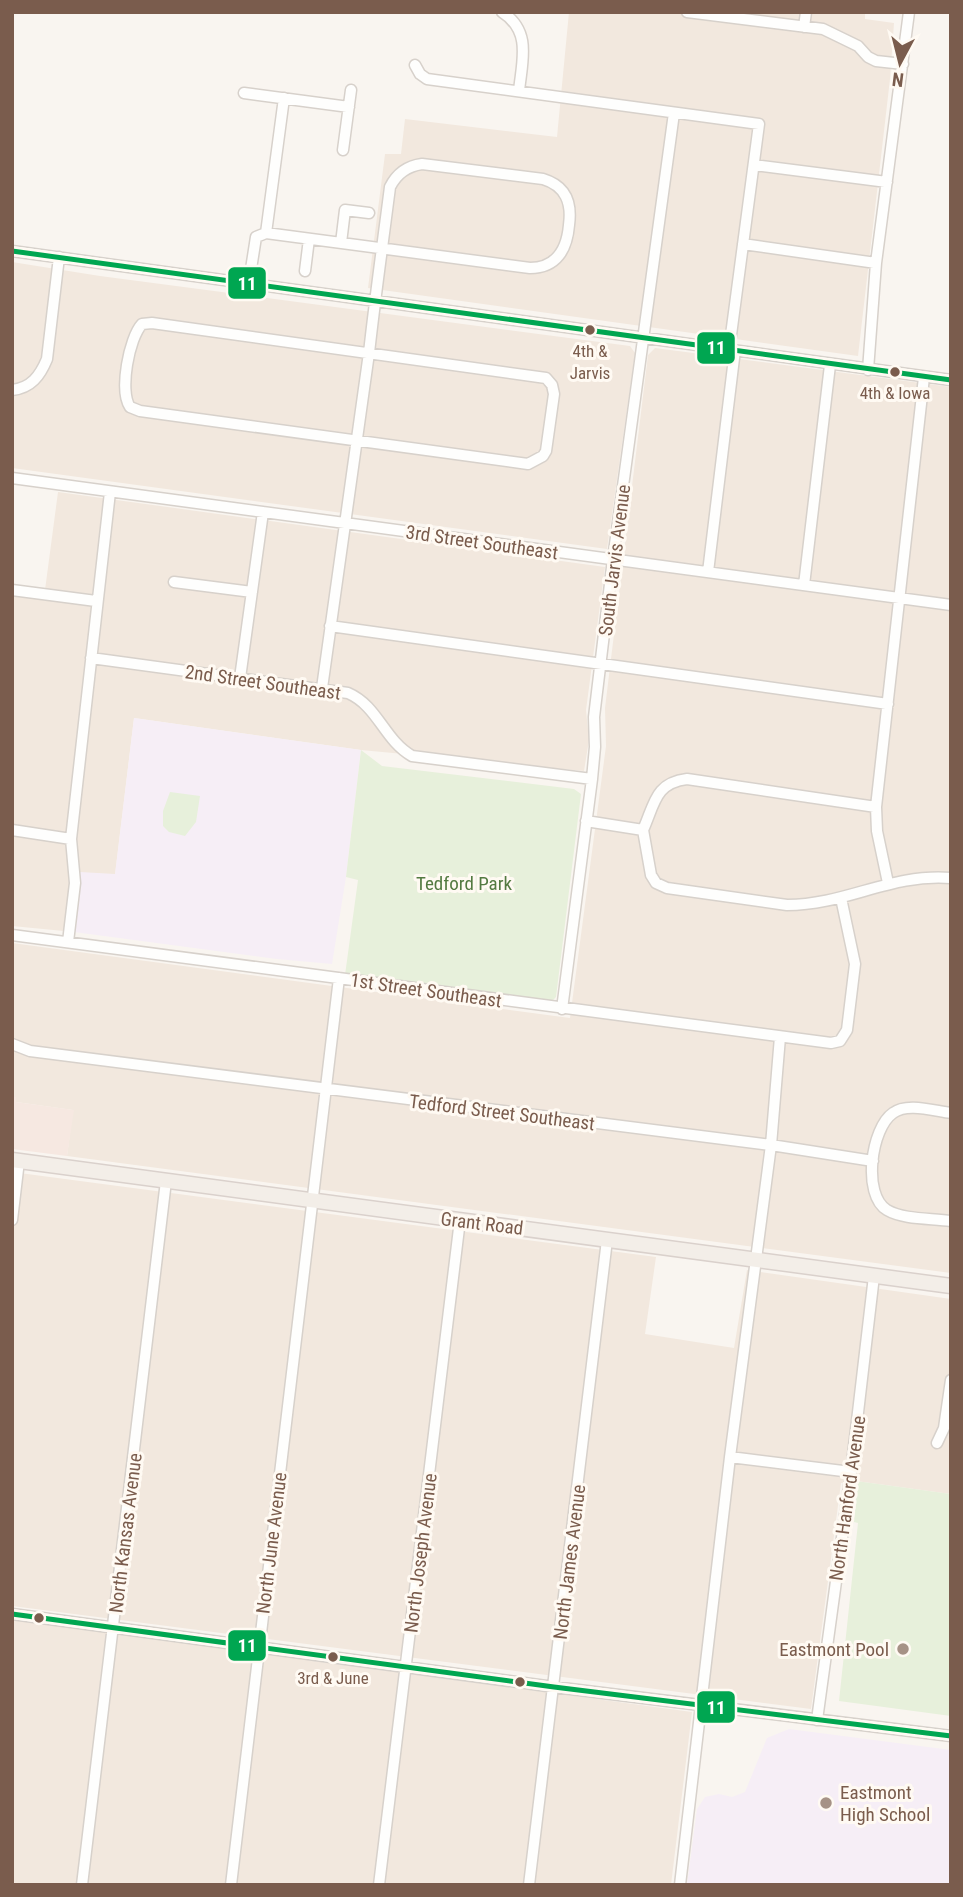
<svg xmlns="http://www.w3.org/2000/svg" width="963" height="1897" viewBox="0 0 963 1897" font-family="'Roboto Condensed',sans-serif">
<rect width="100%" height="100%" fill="#f9f5f0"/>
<path fill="#f2e8de" d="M569,12H865V19L894,23L890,79L858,356L368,288L385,154H401L405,119L557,137Z
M12,262L100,276L630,346L635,353L607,549L12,468Z
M655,348L951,387V1273L67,1156L73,1110L16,1102V1097H12V943L570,1018L606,746L605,708L648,355Z
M58,492L605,567L586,710L589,740L584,771L361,750L134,718L115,875L74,932L12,926V585L45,590Z
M12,1172L656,1257L645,1334L734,1348L747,1270L951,1299V1494L856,1481L841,1483L811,1709L12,1606Z
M12,1620L692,1712L671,1885H12Z"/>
<path fill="#f6e8e1" d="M12,1097H16V1102L74,1110L67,1156L12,1149Z"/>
<path fill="#f6eef6" d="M134,718L361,750L346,877L332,964L277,959L74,932L80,872L115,874Z
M789,1729L951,1750V1885H687L697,1809L705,1797L719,1794L732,1797L745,1792L767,1738Z"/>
<path fill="#e7f0db" d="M361,750L382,766L574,789L581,794L556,997L551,1002L345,975L358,880L346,877Z
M170,792L200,796L196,822L185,836L169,832L163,826V811Z
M856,1481L951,1494V1716L839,1701L858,1523L850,1521Z"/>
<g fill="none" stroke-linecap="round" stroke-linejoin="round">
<defs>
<path id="minor" d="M502,12C532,31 522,61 519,91
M687,12L823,29L858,46L868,57L876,61L903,64
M804,27L806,12
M415,65L420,74L427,79L759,124L729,350
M244,93L349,107
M284,98L266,233L530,268C557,268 567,249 569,225C572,203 566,186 543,179L422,164C407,166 397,173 390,187C383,242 375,298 369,353L322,688
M343,150L351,90
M754,165L887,182
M341,243L345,210L369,213
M743,244L876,263
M12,251L951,380
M251,269L256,237L266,233
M305,271L309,239
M152,323L546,378L552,385L554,394L546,451L543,456L528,464L140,411L130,407C119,391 129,338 142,324Z
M868,370L876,263L909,12
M12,390C31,388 40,376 47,359L59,257
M12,478L951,605
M708,572L735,350
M174,582L252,592
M804,585L830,365
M12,590L96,601
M330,626L888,704
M91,658L348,693C378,706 384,740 412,756L592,779
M240,678L263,512
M586,821L643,830
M12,830L71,839
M643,830L651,875L656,883L667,888L787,905C846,905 891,873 951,878
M643,830C655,803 655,783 687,779L876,807
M888,883L877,831L876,807L924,377
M12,935L831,1043L840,1041L847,1030L855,964L841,898
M68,942L75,883L71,839L110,492
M562,1009L592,779L595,747L594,717L613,559L674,113
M12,1044L30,1051L771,1145L873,1161
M951,1113C934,1111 907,1102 893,1113C871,1128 862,1195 887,1210C904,1220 932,1218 951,1221
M12,1220L19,1161
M937,1443L944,1428L951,1380
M730,1457L851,1472
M12,1614L554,1687L951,1736
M817,1720L851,1472L874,1276
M82,1885L166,1181
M231,1885L339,978
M379,1885L460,1220
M529,1885L607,1240
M680,1885L730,1457L771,1145L780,1037"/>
<path id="major" d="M12,1160L951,1286"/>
</defs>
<use href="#minor" stroke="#d7d1cb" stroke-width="13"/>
<use href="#major" stroke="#dad1cc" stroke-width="17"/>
<use href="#minor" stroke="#fefefd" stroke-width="10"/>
<use href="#major" stroke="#f3eee8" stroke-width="14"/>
<defs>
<path id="bus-1" d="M12,251L951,380
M12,1614L554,1687L951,1736"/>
</defs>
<use href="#bus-1" stroke="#fffaf3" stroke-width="10"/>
<use href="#bus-1" stroke="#00a651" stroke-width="5"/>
</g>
<g fill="#7a5c4d" stroke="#fffaf3" stroke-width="2.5">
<circle cx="590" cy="330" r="6"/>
<circle cx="895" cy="372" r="6"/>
<circle cx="39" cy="1618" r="6"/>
<circle cx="333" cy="1657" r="6"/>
<circle cx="520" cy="1682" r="6"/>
</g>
<g fill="#a69286" stroke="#fffaf3" stroke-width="2.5">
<circle cx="903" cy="1649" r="7"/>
<circle cx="826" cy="1803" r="7"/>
</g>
<g text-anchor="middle" stroke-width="6" stroke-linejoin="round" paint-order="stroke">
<g font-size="17" fill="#7a5c4d" stroke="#fffaf3">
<text x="590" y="357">4th &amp;<tspan x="590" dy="22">Jarvis</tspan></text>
<text x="895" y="399">4th &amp; Iowa</text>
<text x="333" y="1684">3rd &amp; June</text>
</g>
<g font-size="19" fill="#7a5c4d" stroke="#fffaf3">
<text transform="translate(482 542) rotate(8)" y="7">3rd Street Southeast</text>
<text transform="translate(614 560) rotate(-83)" y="7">South Jarvis Avenue</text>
<text transform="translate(263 682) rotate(8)" y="7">2nd Street Southeast</text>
<text transform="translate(426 990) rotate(8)" y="7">1st Street Southeast</text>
<text transform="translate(502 1112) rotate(7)" y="7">Tedford Street Southeast</text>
<text transform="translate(482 1223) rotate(7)" y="7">Grant Road</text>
<text transform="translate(847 1498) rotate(-82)" y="7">North Hanford Avenue</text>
<text transform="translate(125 1533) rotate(-83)" y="7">North Kansas Avenue</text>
<text transform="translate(271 1543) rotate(-83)" y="7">North June Avenue</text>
<text transform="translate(420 1553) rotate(-83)" y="7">North Joseph Avenue</text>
<text transform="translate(569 1562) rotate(-83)" y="7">North James Avenue</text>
</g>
<g font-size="19" fill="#537a41" stroke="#fffaf3">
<text x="464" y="890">Tedford Park</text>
</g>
<g font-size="19" fill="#7a5c4d" stroke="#fffaf3" text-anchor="end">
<text x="889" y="1656">Eastmont Pool</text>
<text x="840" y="1799" text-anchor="start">Eastmont<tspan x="840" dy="22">High School</tspan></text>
</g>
</g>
<g stroke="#fffaf3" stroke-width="2.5">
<rect x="227" y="266" width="40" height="34" rx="7" fill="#00a651"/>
<rect x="696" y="331" width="40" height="34" rx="7" fill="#00a651"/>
<rect x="227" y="1629" width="40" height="33" rx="7" fill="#00a651"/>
<rect x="696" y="1690" width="40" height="34" rx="7" fill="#00a651"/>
</g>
<g font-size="19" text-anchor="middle" font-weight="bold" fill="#fff">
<text x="247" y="290">11</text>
<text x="716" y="354">11</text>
<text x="247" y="1652">11</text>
<text x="716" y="1714">11</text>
</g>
<rect width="963" height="1897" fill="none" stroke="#7a5c4d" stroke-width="28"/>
<g transform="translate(900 63) rotate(187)" stroke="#fffaf3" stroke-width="5" paint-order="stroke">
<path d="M0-5L12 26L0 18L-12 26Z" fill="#7a5c4d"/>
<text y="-10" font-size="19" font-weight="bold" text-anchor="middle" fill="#7a5c4d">N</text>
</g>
</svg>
